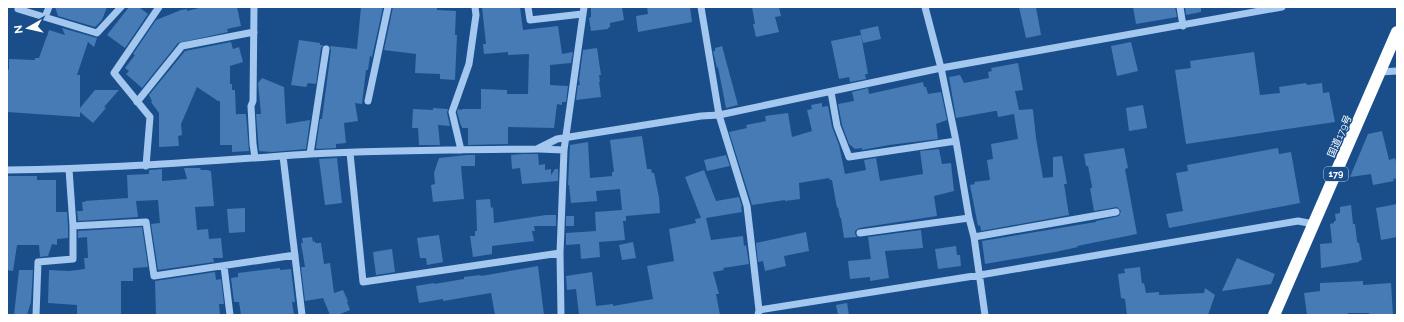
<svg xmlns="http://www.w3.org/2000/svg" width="1404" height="322" viewBox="0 0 1404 322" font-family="Raleway,'Noto Sans JP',sans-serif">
<rect width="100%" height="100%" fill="#194e8b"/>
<path fill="#467bb5" d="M55,7H107L102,20L95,27L58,16Z
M129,7H139L148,14L125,48L107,35Z
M203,7H237L241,26L227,29L228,32L178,43L142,88L126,74L129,71L125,68L135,55L133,54L156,20L181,10L187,9V11Z
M361,7H383L372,57L370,56L368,70H366L362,104L355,103L358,121L344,123L346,143L336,144V148L318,149L316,148L320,119H322L331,50L330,46L357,49Z
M393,7H437V10L456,11L455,35H457L455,80L440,79V74L415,73L416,54L384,50Z
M482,7H520L523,30L558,26L562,54L573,52L571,63L550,65V85L568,86L566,102H562V105L557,104L554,128L508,127V144L468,145V128H462V126H461L457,112L458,109L462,110V109H481V89L507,90V94H528L529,54L508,55V52L484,54L483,44H486Z
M591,7L614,8L622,7L624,20L610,23V27L608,28V29L591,31L589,18L591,17Z
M647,7H690L692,22L638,32L636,16L648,14Z
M752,7H779L781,16L775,17L779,32L756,37L753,24H755Z
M1019,7H1036L1041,35L1026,38Z
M1133,7H1175L1177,17L1136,24Z
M1185,7H1201V12L1186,15Z
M878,26L881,39L863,43L860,30Z
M62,28L97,38L94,47L88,42L77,75H80V108L95,90H119L104,107L106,108L93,123L80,112V117L7,112V69L9,70V59L35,60V58H39L49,30L65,35Z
M861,35L868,74H865L866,79L850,82L849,77L839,79L831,41Z
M299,40L320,43V45H323L321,48L316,84L308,83L306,87L291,85Z
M231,42L233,49L239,47L243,62L230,66V84H232V90H235L236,115L237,114H246L249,151L232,152V145H220V101H218L197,87L181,124L182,135L178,136L179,146L159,147V113L151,102L152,101L149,95L185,51Z
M1131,42L1138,71L1117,76L1111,46Z
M722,46L738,105L726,108L718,67L717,68L713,51H715V48Z
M597,48L601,75H599L600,82H599L601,97L576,100L578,85H580L579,80L583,50Z
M1254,52L1260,95L1280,93L1279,87L1306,83L1307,85L1322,83L1323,93L1329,92L1335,122L1186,144L1175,70L1191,68L1190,61Z
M1018,63L1023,90L1015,91L1019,110L1032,109L1033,110L1036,138L1043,178L1053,177V157L1062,156L1067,184H1064L1069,215L981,231L980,225L978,226L970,185L975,184L974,182L990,180L987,160L993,159L991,144L1018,139L1014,114L998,117L997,111H995L956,118L949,77L960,75L964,83L989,78L988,72L992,71L991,68Z
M262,78L284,87L286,124L310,120L306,149L272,152L259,151L256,114H261L258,83Z
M923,82L924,87H926L928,94L941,92L947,120L936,124L938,139L889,145L862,150V148L855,149L849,144L842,125L838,104L854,101L852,92L868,88L869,94Z
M822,103V107L828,106L832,127L839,145L845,174L866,170L864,160L876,158L880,181L923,174L920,151L939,149L942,164L951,163L954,191L934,196L937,216L859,228L855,231V234L857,237L844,238L841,218H840L838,207L837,208L832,180H830L829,178L799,183L800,199L785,201V200L752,205L729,132L747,128L746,125L766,121L765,116L788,113L792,137L812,131L807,110L812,109L811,105Z
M1143,105L1147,128L1129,131L1126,108Z
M433,108L448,109L447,113L450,126L438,125L440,145H419L418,128H412L413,109L433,110Z
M1382,131L1389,160L1395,158L1397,165V178L1393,179L1394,181L1373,185L1371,174L1350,177L1368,134Z
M642,136L647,169H651L652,173H654L659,197L660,213L626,216V221H623L625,240L599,242L600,257L581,259L580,244L566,245V233L596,231L595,212L622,210L620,189L596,191L597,201L571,203L569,185H568L570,145L588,142L590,178L612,176V172H614L610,140Z
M1124,148L1128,168L1125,169L1137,234L1077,246L1078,247L1055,252L985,264L982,241L1096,222V221L1119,216L1121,211L1117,207L1094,211L1090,188H1092V186L1088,166H1086L1084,154Z
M1278,148L1279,154L1291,152L1300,203L1169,228L1166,214L1183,211L1176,173L1188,171L1187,165Z
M522,154H538L539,165L545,164V170L551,169V175L555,169H558V181L522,184L520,168L512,169L511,155Z
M467,155H475V166H461L464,199L433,202L431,185L435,184L434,173L439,158Z
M726,155L730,166L707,171L704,160Z
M337,158L342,203L325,205L319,159Z
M184,168H200L201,170H209V171H211L214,206L195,207L197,230L208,229L209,239L221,238L223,258H213L214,262L158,270L151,224L160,223L158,200L136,201L138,217L78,221L77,211H83L82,202H85V201L128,198L127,175L149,174V170L162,169V181L187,179Z
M704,170L716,201L739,197L742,207H741L742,212L706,218L711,240L743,236L744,246L746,245L749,264L723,268L724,270L713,272L719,294H716L720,315H579L576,289L567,290L566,276L592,272L596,306L613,304V306L653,299L647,266L674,261L669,229L696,223L695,219L701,218L685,177Z
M7,176H37V180H56V212H67L68,226V238L57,239V245L52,244L48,256L40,257L39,245H17L13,271L7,270Z
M490,199L491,208L493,207L494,223L546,215H556V226H534L535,231H532L534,241L492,246V254L473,257L470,236H475V231H477L476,200Z
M1397,204V237L1381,240L1376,208Z
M1351,205L1353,224H1355L1357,241L1358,243H1359L1362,260L1359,261V262L1321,268L1320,244L1332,243L1330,224L1334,223V221H1336L1335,214L1340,213V207Z
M245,208V232L229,233L227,209Z
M566,216H574V226H566Z
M142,227L148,267L133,268V281H121V315H77V305L48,303L49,270L69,271L85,269L84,258H88L87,237L78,238V231Z
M921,230L923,248L885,251L889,278L870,281V277L850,279L848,261L871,259L868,237Z
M806,232L809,251L784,256L786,266L765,271L763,261L758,262L756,243Z
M439,235L443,262L427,265L426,258H420L417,238Z
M312,237L313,242L315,241V243H321L324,264L330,263L334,293L343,290L348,301L347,302L350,310L338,315H330L323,298L305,301L301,267H305L301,243H303L302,238Z
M633,242L636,258L622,260L619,245Z
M956,246L957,255H960L961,266L938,269L935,249Z
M392,249L395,272L376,275L373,252Z
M1237,258L1275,274L1271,284L1222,291Z
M538,266L544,315H495L491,293L443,301V299L419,303L416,286L434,283V284L464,279V277L480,275L481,276Z
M1140,267L1142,284L1144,283L1146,293L1159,292V295L1204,293L1205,288L1215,295L1208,315H1127L1125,299L1121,298L1118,274L1125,273L1124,269Z
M280,268V270L291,269L295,302H292L294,315H241L239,302H234L231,278L238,277V273Z
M19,270H33L31,302L27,315H14Z
M215,272L216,280L221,279L224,304H219L220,315H156L155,281Z
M1363,281V285L1391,283L1393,315H1369V313H1348V315H1307L1304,293L1320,291V283Z
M847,303L849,315H838L836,305Z"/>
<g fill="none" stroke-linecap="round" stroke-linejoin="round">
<path stroke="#a3c7ee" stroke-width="7" d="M254,7L253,101L251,106L253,144L255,158
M528,7L530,20L582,14
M701,7L719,115L747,206L759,310L758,315
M925,7L941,68L956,141L969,218L974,237L985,315
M1180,7L1183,26
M18,9L97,33L121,7
M45,17L49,7
M1380,72L1397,71
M831,92L837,126L849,157L956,141
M368,101L388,7
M137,102L182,46L254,32
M539,149L564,150
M461,150L452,112L469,64L476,15L475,7
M350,153L363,282L560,253
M310,154L326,49
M283,156L302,315
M146,166L150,117L114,73L159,7
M7,170C108,169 209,161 310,154C385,150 461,150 537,149L557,139L701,116L719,115L941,68L1282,7
M73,226L146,222L154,276L295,255
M860,233L969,218
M974,237L1116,212
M224,266L230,315
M759,310L980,275L1298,221L1314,224
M36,315L38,262L73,259V226L69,169
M561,315L560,253L564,150L584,7"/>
<path stroke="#fff" stroke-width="12" d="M1274,315L1397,32"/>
</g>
<g text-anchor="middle" stroke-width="3" stroke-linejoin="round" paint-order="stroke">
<rect fill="#194e8b" stroke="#bacadc" stroke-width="1" x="1324" y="167" width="24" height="14" rx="3"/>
<g font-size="9" font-weight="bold" fill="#fff">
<text x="1336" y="177">179</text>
</g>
<g font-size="10" fill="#fff" stroke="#194e8b">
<text transform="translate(1339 136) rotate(-66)" y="4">国道179号</text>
</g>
</g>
<rect width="1404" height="322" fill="none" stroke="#ffffff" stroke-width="16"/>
<g transform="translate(28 28) rotate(262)" stroke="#194e8b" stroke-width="3" paint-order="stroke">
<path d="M0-3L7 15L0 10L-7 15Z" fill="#ffffff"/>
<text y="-6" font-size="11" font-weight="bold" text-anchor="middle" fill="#ffffff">N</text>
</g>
</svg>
